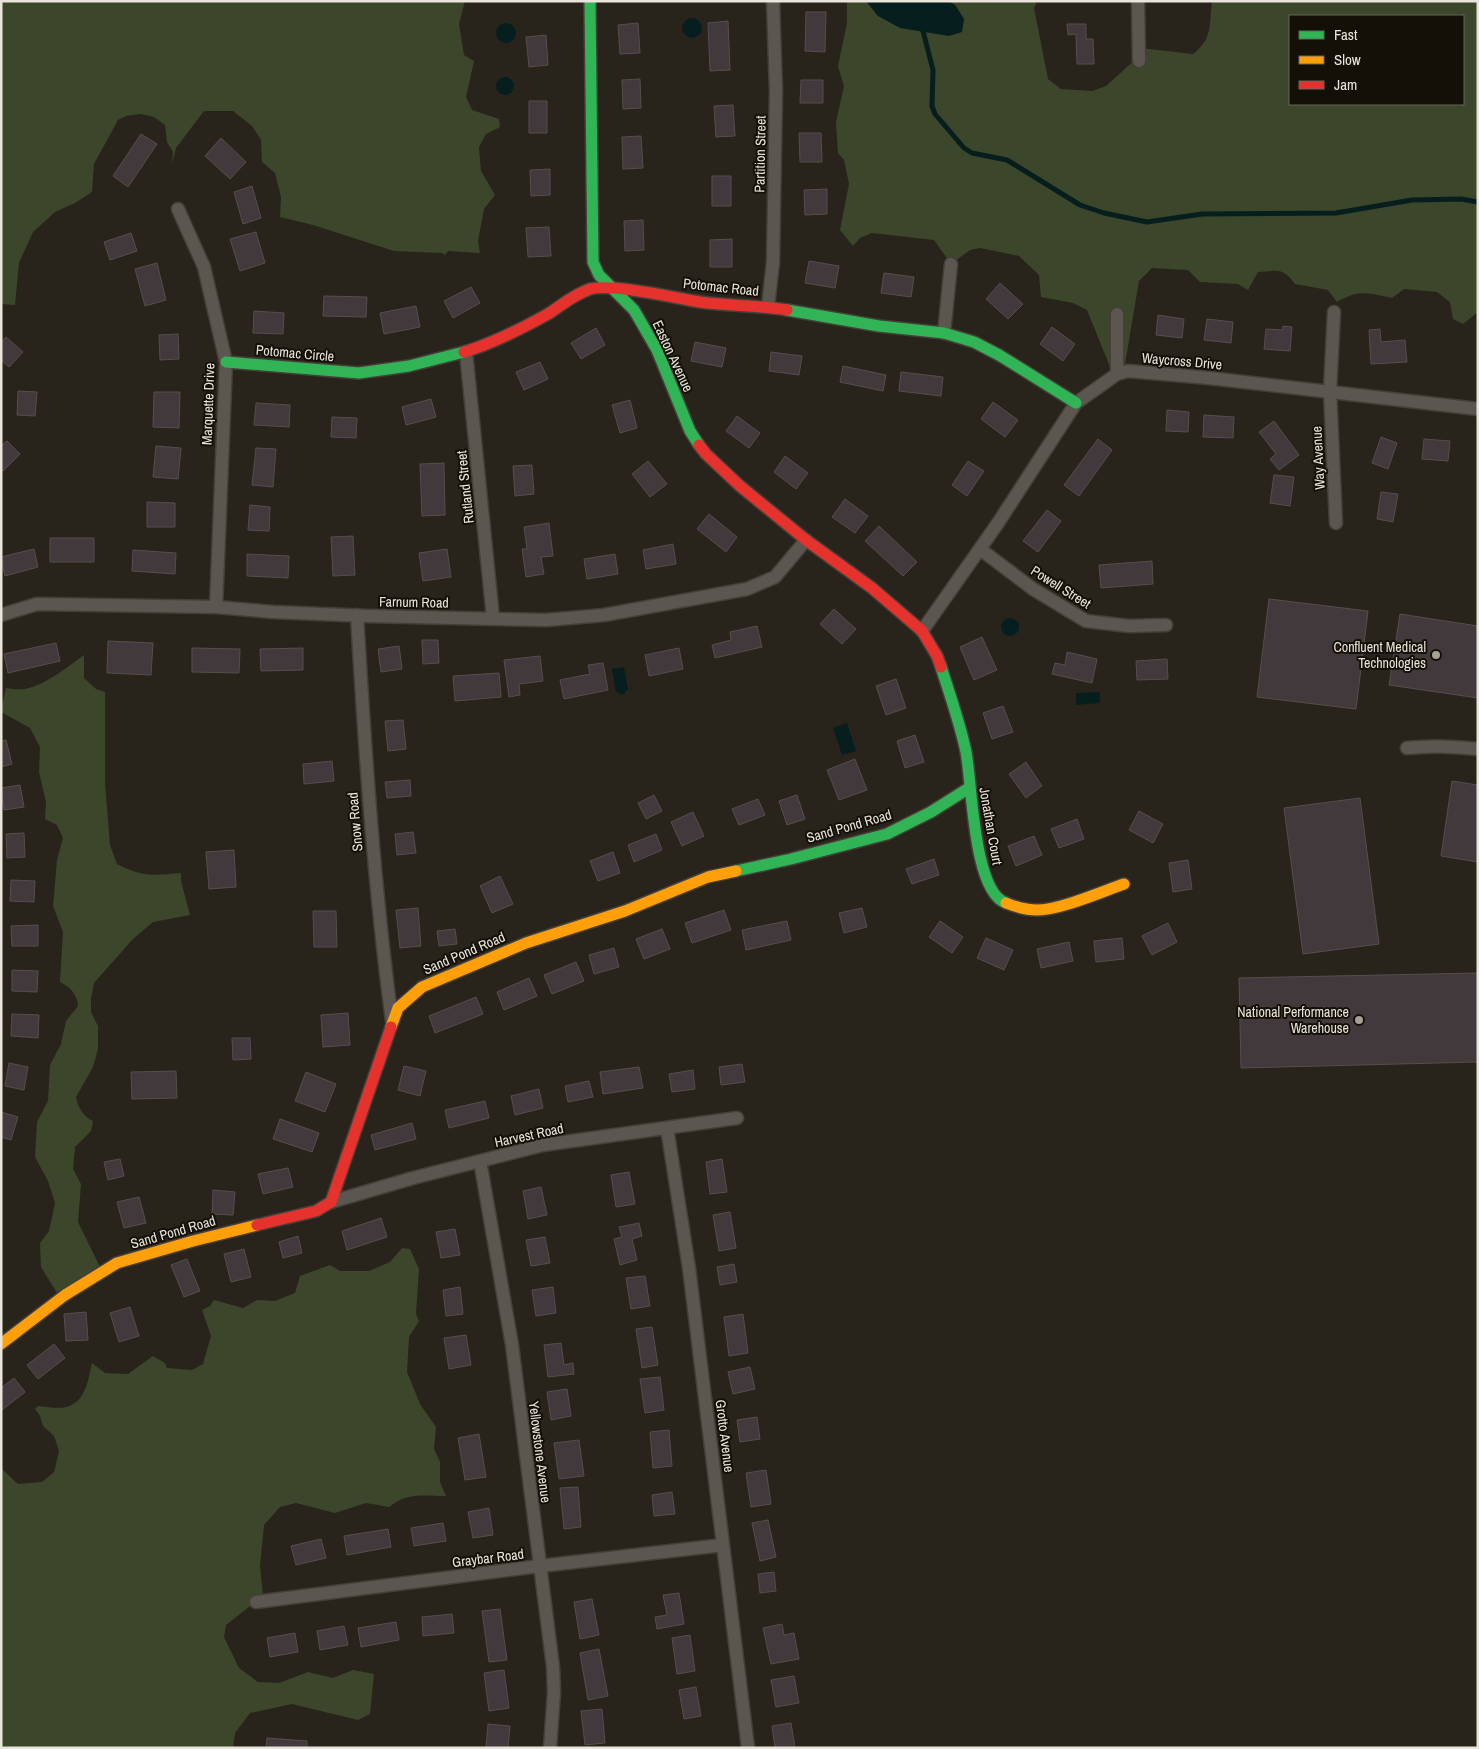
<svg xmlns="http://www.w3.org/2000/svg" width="1479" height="1749" viewBox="0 0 1479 1749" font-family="'Archivo Narrow',sans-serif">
<rect width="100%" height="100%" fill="#28241b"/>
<path fill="#3c462a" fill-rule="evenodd" d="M1,1H465L459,24L464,55L474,61L466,97L472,110L499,119L500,127L486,134L479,147L481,171L495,195L484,209L478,241L480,253L448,251L445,255L442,253L394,251L313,225L280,217L281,197L275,173L262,162L261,140L252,126L233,111H204L176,148L172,164L173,152L167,142L165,125L154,117L141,114L126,116L118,120L94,164L92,192L75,203L55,212L33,232L19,263L15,305L1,304Z
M847,1H866L878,16L964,19L955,5L948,1H1037L1034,8L1048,79L1061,89L1092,91L1106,86L1137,58L1140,48L1193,54C1213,39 1209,24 1212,1H1478V312L1463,324L1453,319L1450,302L1437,292L1404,289L1392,298C1369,293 1358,289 1337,302L1328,290L1295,284C1282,267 1278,271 1258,272L1248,290L1238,284L1200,282L1188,270L1152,268L1139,281L1124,370L1113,374L1087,310L1073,303L1041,297L1039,275L1019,256L980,248L970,250L951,264L934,240L872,233L860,238L853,246L840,230L849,184L844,160L838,153L836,122L844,86L838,66L847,23ZM1290,16H1463V104H1290Z
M84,655V678L96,689L105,692V783L110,845L117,864C144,878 153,875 181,873V881L190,915L153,922L133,939L94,983L91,999V1012L98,1026V1049L93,1067L76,1097C78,1108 83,1116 93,1121L91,1131L75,1147L73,1169L81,1184L78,1222L101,1269L59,1296L41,1267L40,1243L49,1231L55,1203L48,1181L35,1157L37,1122L48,1101L50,1065L61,1044L66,1021L78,1006C77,994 71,988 60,982L63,932L53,906L57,860L63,838L57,825L45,819L46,802L39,772L40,747L30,728L1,712V710L6,688C12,689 19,690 25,689C47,684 66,668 84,655Z
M402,1248L410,1249L419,1269L416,1314L419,1321L409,1337L407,1372L420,1404L436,1427L434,1449L440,1462V1482L446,1496C423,1496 408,1492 389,1507L366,1503L335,1513L296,1503L280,1507L264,1525L260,1566L263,1596L226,1625L224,1637L239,1668L258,1682L279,1683L308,1672L333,1678L353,1670L374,1674L370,1714L358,1720L292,1704L250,1713L235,1733L233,1748H1V1468L18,1484L42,1482L54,1472L59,1451L54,1436L43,1426L40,1416L35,1409L38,1406C47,1407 59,1409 67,1407C86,1401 88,1380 92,1363L105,1373L128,1374L153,1356L165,1363L167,1368L192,1370L203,1364L211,1336L202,1310L210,1306L214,1300L243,1308L257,1300L275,1301L295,1293L300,1276L330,1265L340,1271H369L390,1262Z"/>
<path fill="#071e1f" d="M866,1H948L955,5L964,19L962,32L949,36L900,28L878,16Z
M682 28a10 10 0 1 1 20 0a10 10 0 1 1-20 0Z
M496 33a10 10 0 1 1 20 0a10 10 0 1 1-20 0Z
M496 86a9 9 0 1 1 18 0a9 9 0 1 1-18 0Z
M1001 627a9 9 0 1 1 18 0a9 9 0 1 1-18 0Z
M624,667L628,690L625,691V694L619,695V692H616L612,669Z
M1100,692V703L1076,705V693Z
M847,723L856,751L842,755L833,728Z"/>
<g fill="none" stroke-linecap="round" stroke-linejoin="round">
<path stroke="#071e1f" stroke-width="5" d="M922,27L933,70L932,106L935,114L964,148L972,153L1007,160L1080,205L1104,213L1147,222L1202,214L1336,213L1412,200L1461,199L1478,202"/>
</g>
<path fill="#41393b" stroke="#544f4e" d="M806,12H826L825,52L805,51Z
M728,21L730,70L710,71L708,23Z
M638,23L640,53L620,54L618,25Z
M1067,24H1086V39H1093L1094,64H1077L1076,34L1068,35Z
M546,35L548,65L529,67L526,37Z
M640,79L641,108L623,109L622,80Z
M801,80H823V103H800Z
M529,101H547V133H529Z
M733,105L735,136L716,137L714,106Z
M799,133H821L822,162H800Z
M141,134L157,144L128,187L113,176Z
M641,136L643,168L623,169L622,137Z
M221,138L246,162L230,179L205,156Z
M550,169V195L531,196L530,170Z
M712,176H731V206H712Z
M252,186L261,218L243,224L234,192Z
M827,189V214L805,215L804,190Z
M643,220L644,250L625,251L624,221Z
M549,227L551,256L528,257L526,228Z
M256,232L265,263L240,271L230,239Z
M131,233L137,251L110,260L104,242Z
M732,239V267H710V240Z
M809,261L839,266L835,288L805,283Z
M157,263L166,300L145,306L135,269Z
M884,273L914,277L911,297L881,293Z
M1000,283L1023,304L1008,319L986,299Z
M471,287L480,303L453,318L444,301Z
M324,296L367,297L366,317L323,316Z
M416,306L420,327L384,334L380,313Z
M254,311L284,313L283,334L253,333Z
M1158,315L1184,319L1182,338L1156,335Z
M1207,319L1233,322L1231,343L1204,340Z
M1283,326L1292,327L1290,351L1264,349L1266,329L1283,330Z
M1052,327L1075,344L1063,361L1040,344Z
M596,328L605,345L581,359L571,343Z
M1380,329L1381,342L1405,340L1407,362L1371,364L1369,330Z
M178,334L179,359L160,360L159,335Z
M6,337L23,352L9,367L1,360V342Z
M695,342L726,348L722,367L691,361Z
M771,352L802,356L799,375L769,371Z
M540,362L548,379L524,390L516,372Z
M843,366L886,375L883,391L840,382Z
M901,372L943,377L941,396L899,391Z
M18,391L37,392L35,416L17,415Z
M154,392H180L179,428L153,427Z
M431,399L436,417L406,425L402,407Z
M630,400L637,428L620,433L612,405Z
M993,402L1018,420L1005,437L981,419Z
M256,403L290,405L289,427L254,425Z
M1167,410L1189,412L1188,432L1166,431Z
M1204,415L1234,417L1233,438L1203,437Z
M737,416L760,433L749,448L726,431Z
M332,417L357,418L356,438L331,437Z
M1274,421L1299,455L1279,470L1270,459L1276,454L1259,432Z
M1381,437L1397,443L1388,469L1372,463Z
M1098,439L1112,450L1079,496L1064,485Z
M1424,439L1450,441L1448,461L1422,459Z
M7,441L20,454L3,471L1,469V446Z
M156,446L181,448L178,479L153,477Z
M256,448L276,449L273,487L252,485Z
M785,456L808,473L796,489L774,472Z
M648,461L667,484L650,497L632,474Z
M968,461L984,471L967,496L952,485Z
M444,463L445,515L422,516L420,464Z
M532,465L534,494L515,496L513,466Z
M1274,475L1294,477L1290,506L1270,503Z
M1381,492L1398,494L1393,522L1377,519Z
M845,499L868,516L855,533L832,517Z
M147,502L175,503V527H147Z
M250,505L270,507L269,531L248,530Z
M1047,510L1061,521L1038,552L1023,541Z
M709,514L737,537L726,552L697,529Z
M549,523L553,556L541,557L544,574L526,577L522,549H527L524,527Z
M879,526L917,562L903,576L865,541Z
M353,536L355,575L333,576L331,537Z
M50,538H94V562H50Z
M673,544L676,564L646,569L643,550Z
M34,549L38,567L5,576L1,557Z
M447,549L451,577L423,581L419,553Z
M133,550L176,553L175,574L132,571Z
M247,554L289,556L288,578L247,576Z
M615,554L618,574L587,579L584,559Z
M1152,561L1153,584L1101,588L1099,565Z
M1269,599L1368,611L1356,709L1257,697Z
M834,609L856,629L842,644L820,624Z
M1400,614L1478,626V698L1389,685Z
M757,626L762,647L715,658L712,645L731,640L730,632Z
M982,637L997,670L974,680L960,647Z
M422,640H438L439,663L423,664Z
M108,641L153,643L151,675L107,673Z
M56,643L60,661L8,673L4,654Z
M399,646L402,669L381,672L378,649Z
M192,648L240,649L239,673L192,672Z
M303,648V670L261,671L260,649Z
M679,648L683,669L649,676L645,655Z
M1067,652L1097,659L1092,683L1052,674L1055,663L1065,665Z
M540,656L543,681L519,684L520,695L509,697L504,660Z
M1167,659L1168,679L1137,680L1136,661Z
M603,663L608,690L564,699L560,680L590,674L588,665Z
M499,673L501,697L455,701L453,676Z
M896,679L906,708L886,715L876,686Z
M1003,706L1013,732L992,739L983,713Z
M403,720L406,749L388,751L385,721Z
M915,735L924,762L905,768L897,741Z
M6,740L12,764L1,767V741Z
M855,759L867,790L839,800L827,770Z
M332,761L334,781L304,784L303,764Z
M1026,762L1042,786L1026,798L1009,774Z
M410,780L411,796L387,798L385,782Z
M1452,781L1478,785V862L1441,856Z
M20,785L24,807L4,810L1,788Z
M654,795L662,811L646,819L638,803Z
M797,795L805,819L787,825L779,801Z
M1360,798L1379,944L1303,954L1284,808Z
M758,799L765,815L739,825L732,809Z
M1139,811L1163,824L1153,843L1129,830Z
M693,812L704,836L682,846L671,822Z
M1077,819L1084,839L1059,848L1051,829Z
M413,832L416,853L397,855L395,834Z
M24,833L25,857L7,858L6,834Z
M656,834L662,850L634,862L628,845Z
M1034,836L1042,855L1016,866L1008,846Z
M234,850L236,887L209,889L206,852Z
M613,852L620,873L598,881L590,861Z
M934,859L939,875L912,884L906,869Z
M1188,860L1192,889L1173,892L1169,863Z
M500,876L513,904L492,913L480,886Z
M11,880L35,881L34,902L10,901Z
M418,908L421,946L400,948L396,910Z
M862,908L867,927L844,933L839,913Z
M724,910L731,930L692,943L685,923Z
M313,911H336L337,947H314Z
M787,921L791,940L746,950L742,930Z
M940,921L963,937L952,953L929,937Z
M1168,923L1177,942L1152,955L1142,936Z
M38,925V946H12L11,926Z
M455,929L457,944L439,946L437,931Z
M662,929L670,949L644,959L636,939Z
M986,938L1013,950L1004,970L977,958Z
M1122,938L1124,959L1096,962L1094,941Z
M1069,942L1073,961L1041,968L1037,949Z
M614,948L619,967L594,974L589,955Z
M576,962L584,981L552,994L544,975Z
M12,970L38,971L37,992L12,991Z
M1478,973V1062L1241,1068L1239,978Z
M529,978L537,996L504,1010L497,992Z
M476,997L483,1014L435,1033L429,1016Z
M348,1013L350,1045L323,1047L321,1015Z
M12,1014L39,1015L38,1038L11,1036Z
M232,1038H250L251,1059L233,1060Z
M9,1063L28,1067L24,1090L5,1086Z
M742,1064L745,1082L721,1085L719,1067Z
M404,1066L426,1071L420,1096L398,1090Z
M639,1067L643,1088L603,1094L600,1072Z
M693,1070L695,1089L672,1092L669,1074Z
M176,1071L177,1098L132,1099L131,1072Z
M306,1072L336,1084L325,1112L295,1101Z
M589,1081L593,1097L568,1102L565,1086Z
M539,1089L543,1108L515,1115L511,1096Z
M485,1101L489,1118L449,1128L445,1110Z
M1,1112L18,1117L11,1140L1,1137Z
M280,1119L319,1133L312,1152L273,1139Z
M412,1123L416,1139L375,1150L371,1135Z
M120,1159L124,1176L108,1180L104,1162Z
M722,1159L727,1192L710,1194L706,1162Z
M288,1168L293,1187L263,1194L258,1174Z
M629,1172L635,1204L616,1207L611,1175Z
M541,1187L547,1215L528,1219L523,1191Z
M213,1190L235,1192L233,1215L212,1214Z
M139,1197L146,1223L124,1228L117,1202Z
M730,1212L736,1248L719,1251L713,1215Z
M381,1218L387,1237L347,1250L342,1231Z
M639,1223L642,1236L632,1239L637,1260L620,1265L614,1239L622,1237L619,1227Z
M455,1229L460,1255L441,1258L436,1232Z
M298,1236L302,1253L283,1258L279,1242Z
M545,1237L550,1263L531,1266L526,1240Z
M244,1249L251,1277L231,1282L224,1254Z
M187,1259L200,1291L184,1297L171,1265Z
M734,1264L737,1282L720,1285L717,1267Z
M645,1276L650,1306L631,1309L626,1278Z
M460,1287L463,1314L446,1316L443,1290Z
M553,1287L556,1313L536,1316L532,1290Z
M130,1307L139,1336L119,1342L110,1313Z
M86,1312L88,1340L66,1341L64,1314Z
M743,1314L748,1353L729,1356L724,1317Z
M652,1327L658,1365L642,1368L636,1329Z
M466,1335L471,1365L449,1369L444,1338Z
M561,1343L564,1365L573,1363L574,1374L548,1377L544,1345Z
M54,1344L65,1358L38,1379L27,1365Z
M750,1367L755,1389L733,1394L728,1372Z
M660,1377L664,1410L645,1413L640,1379Z
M14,1378L25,1392L2,1410L1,1388Z
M567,1389L571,1416L551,1420L547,1392Z
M757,1417L760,1439L740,1442L737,1420Z
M669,1430L672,1466L653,1468L650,1432Z
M479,1434L486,1477L465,1480L458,1438Z
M579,1440L584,1476L559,1479L554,1443Z
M766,1470L771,1504L751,1507L746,1473Z
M578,1487L581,1527L564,1529L560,1488Z
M672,1492L675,1514L654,1516L652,1495Z
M489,1508L493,1535L473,1538L468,1512Z
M768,1520L776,1557L760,1561L752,1523Z
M443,1523L446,1541L414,1546L411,1528Z
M388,1529L391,1547L347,1555L344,1536Z
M321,1539L326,1558L296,1565L291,1546Z
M774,1572L776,1591L760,1593L758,1574Z
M679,1593L684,1624L657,1629L655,1617L667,1615L663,1595Z
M592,1599L599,1635L580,1639L574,1602Z
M500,1609L507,1660L489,1662L482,1611Z
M452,1614L454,1633L423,1636L422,1617Z
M396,1622L399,1640L361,1647L358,1628Z
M782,1624L784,1635L794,1633L799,1659L771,1664L763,1628Z
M344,1626L348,1645L320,1650L317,1631Z
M295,1633L298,1652L270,1657L267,1638Z
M690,1635L695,1671L677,1674L672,1638Z
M599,1649L608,1696L588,1700L580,1653Z
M504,1670L509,1708L489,1711L484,1673Z
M794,1676L799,1703L776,1707L771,1680Z
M696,1687L701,1716L684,1719L679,1690Z
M602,1709L605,1743L585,1745L581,1711Z
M791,1723L795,1748H775L772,1726Z
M488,1724L510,1726L508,1748H486Z
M267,1738L307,1741V1748H266Z"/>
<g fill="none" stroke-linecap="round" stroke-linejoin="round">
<defs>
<path id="street" d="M1138,1L1139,61
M178,209L204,267L226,362L216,607
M768,307L773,262L776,92L773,1
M1334,312L1330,391L1336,523
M1117,314V374
M944,333L951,264
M466,352L493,618
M980,549L1033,589L1086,621L1129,626L1166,625
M1,615L37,604L216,607L273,612L368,616L546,620L604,615L747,589L775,577L806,540
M357,615C365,751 374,886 392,1021
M922,631L998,523L1076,403L1117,374L1128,371L1209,378L1478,409
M1407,748C1432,745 1452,746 1478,749
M667,1128L689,1268L748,1748
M480,1161L512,1345L553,1667L554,1692L550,1748
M331,1202L413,1178L543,1145L737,1118
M256,1602L540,1566L723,1545"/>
<path id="fast" d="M590,1L593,262L599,275L634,310L657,350L690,431L699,445
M787,310L879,326L944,333L974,342L999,355L1076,403
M226,362L359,373L409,366L464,352
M941,667C950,695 960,723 966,752C972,782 973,892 1006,903
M736,871L791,859L887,834L931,812L969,788"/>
<path id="slow" d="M1006,903C1016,907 1026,910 1037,910C1060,910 1101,892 1124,884
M391,1027L398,1008L422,987L526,943L625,911L708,877L736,871
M1,1344L65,1295L117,1263L193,1241L257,1225"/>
<path id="jam" d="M464,352C494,343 521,329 548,314C564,304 571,296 590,289C610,283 676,298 700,302C729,306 758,305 787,310
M699,445L706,454L740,486L806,540L872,588L922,631L937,656L941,667
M257,1225L316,1211L331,1202L391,1027"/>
</defs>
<use href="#street" stroke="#444039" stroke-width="15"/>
<use href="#fast" stroke="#444039" stroke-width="14"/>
<use href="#slow" stroke="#444039" stroke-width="14"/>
<use href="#jam" stroke="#444039" stroke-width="14"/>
<use href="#street" stroke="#5b5750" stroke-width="12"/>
<use href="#fast" stroke="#30b455" stroke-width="11"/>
<use href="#slow" stroke="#ff9f0a" stroke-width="11"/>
<use href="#jam" stroke="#e5322d" stroke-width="11"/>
</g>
<g fill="#a6a197" stroke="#131008" stroke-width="2">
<circle cx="1436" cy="655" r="5"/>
<circle cx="1359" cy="1020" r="5"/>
</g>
<g text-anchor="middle" stroke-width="4" stroke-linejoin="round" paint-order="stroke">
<g font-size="14" fill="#eae5da" stroke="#131008">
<text transform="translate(760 154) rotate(-89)" y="5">Partition Street</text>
<text transform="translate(721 287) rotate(6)" y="5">Potomac Road</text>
<text transform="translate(295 353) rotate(5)" y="5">Potomac Circle</text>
<text transform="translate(673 356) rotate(65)" y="5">Easton Avenue</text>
<text transform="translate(1182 361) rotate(5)" y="5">Waycross Drive</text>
<text transform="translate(208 404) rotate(-88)" y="5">Marquette Drive</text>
<text transform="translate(1318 458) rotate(-93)" y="5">Way Avenue</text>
<text transform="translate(465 487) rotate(-96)" y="5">Rutland Street</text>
<text transform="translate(1061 587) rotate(32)" y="5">Powell Street</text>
<text transform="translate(414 602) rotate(1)" y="5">Farnum Road</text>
<text transform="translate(355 822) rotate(-95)" y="5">Snow Road</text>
<text transform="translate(849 826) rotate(-16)" y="5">Sand Pond Road</text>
<text transform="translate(991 826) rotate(80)" y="5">Jonathan Court</text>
<text transform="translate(464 953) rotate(-23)" y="5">Sand Pond Road</text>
<text transform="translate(529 1135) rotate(-12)" y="5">Harvest Road</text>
<text transform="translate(173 1232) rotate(-16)" y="5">Sand Pond Road</text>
<text transform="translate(725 1436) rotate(83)" y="5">Grotto Avenue</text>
<text transform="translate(540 1452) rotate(83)" y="5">Yellowstone Avenue</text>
<text transform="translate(488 1558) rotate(-7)" y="5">Graybar Road</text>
</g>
<g font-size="14" fill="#eae5da" stroke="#131008" text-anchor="end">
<text x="1426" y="652">Confluent Medical<tspan x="1426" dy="16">Technologies</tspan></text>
<text x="1349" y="1017">National Performance<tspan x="1349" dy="16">Warehouse</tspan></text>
</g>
</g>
<rect width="1479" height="1749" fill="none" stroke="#eae5da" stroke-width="5"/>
<rect x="1289" y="15" width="175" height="90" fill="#131008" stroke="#69655c"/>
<rect x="1299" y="31" width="25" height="8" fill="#30b455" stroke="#69655c"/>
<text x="1334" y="40" font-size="15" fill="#eae5da">Fast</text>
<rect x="1299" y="56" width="25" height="8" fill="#ff9f0a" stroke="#69655c"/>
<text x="1334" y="65" font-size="15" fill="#eae5da">Slow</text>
<rect x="1299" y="81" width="25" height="8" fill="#e5322d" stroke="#69655c"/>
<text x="1334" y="90" font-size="15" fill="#eae5da">Jam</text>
</svg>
